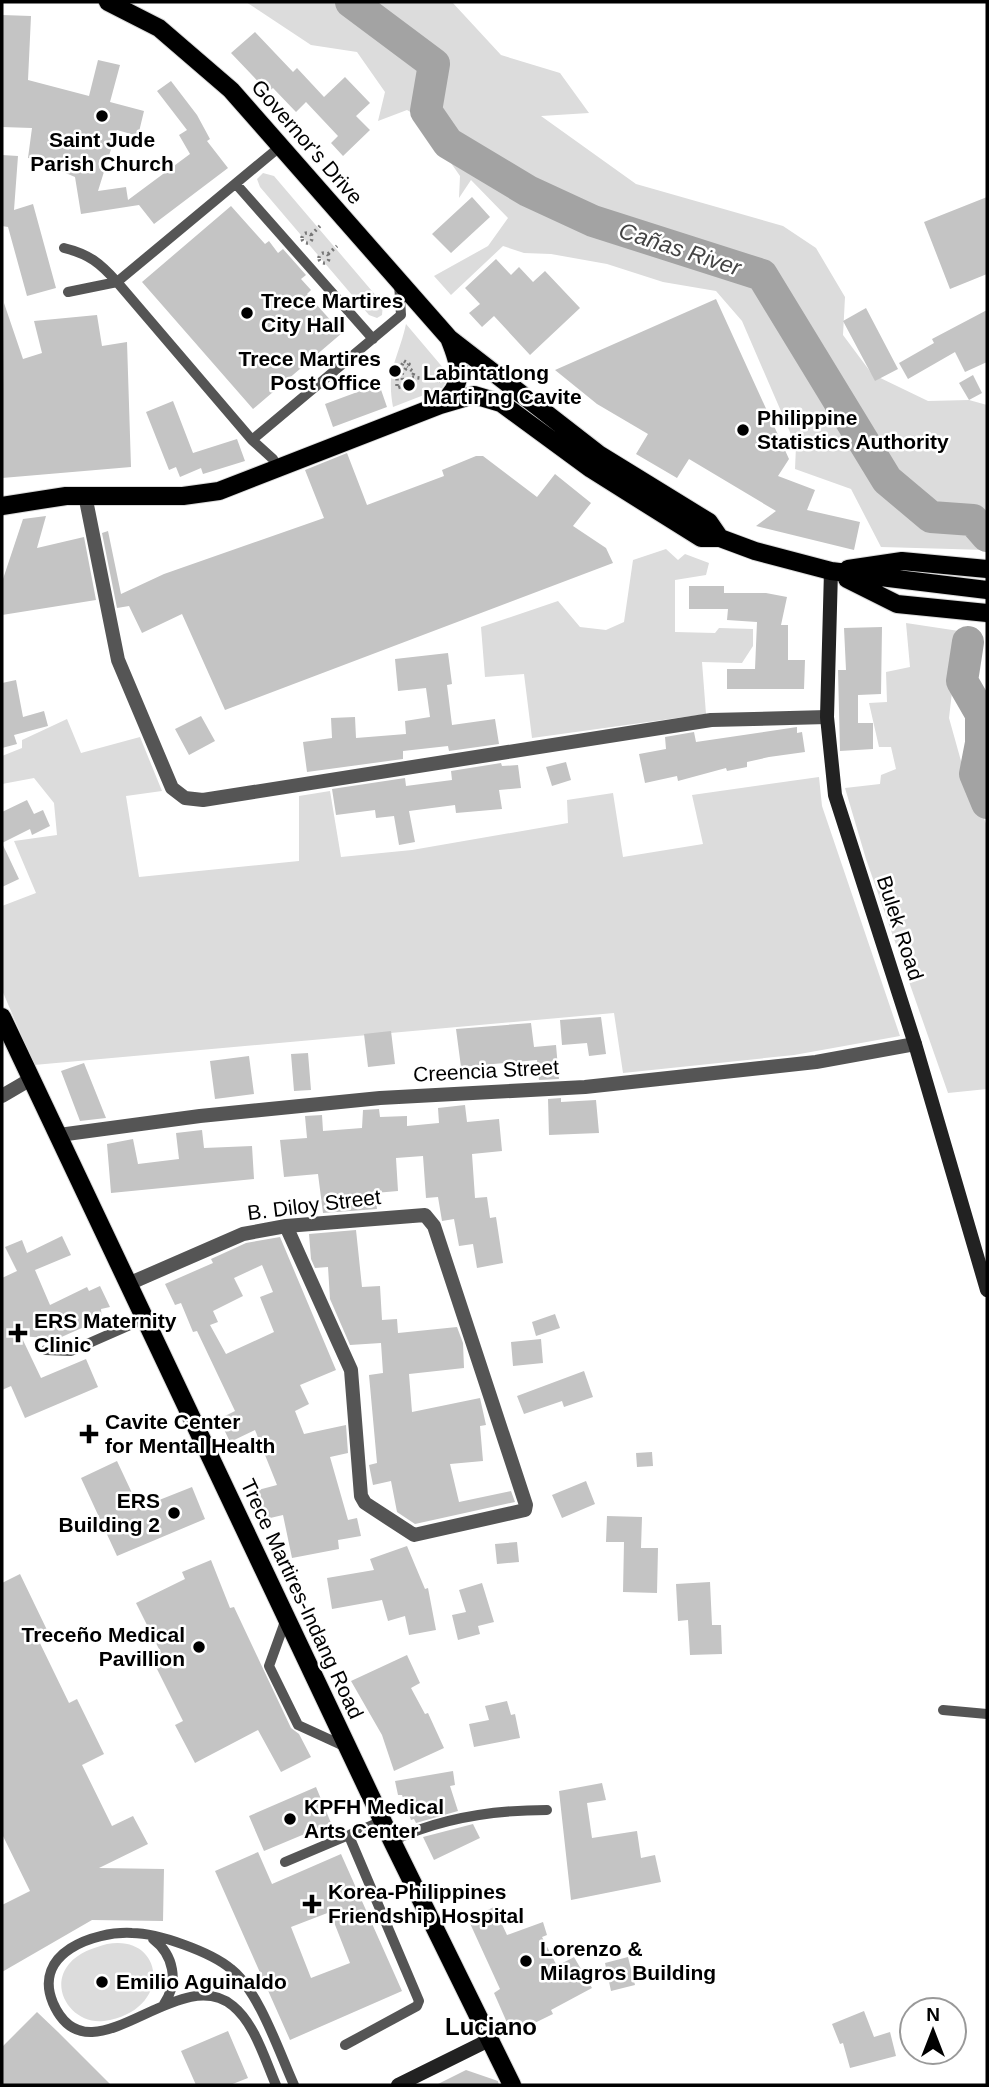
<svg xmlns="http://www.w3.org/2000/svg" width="989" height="2087" viewBox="0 0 989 2087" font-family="Helvetica,sans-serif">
<rect width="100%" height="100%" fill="#fff"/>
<path fill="#dcdcdc" d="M246,2H452L501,55L560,73L589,113L541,116L636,184L783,226L816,248L845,297L843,335L872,374L928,401L969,400L987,405V550L881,547L851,489L795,469L796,446L742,321L716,291L663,282L607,264L551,254L524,253L503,246L451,295L434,276L488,246L508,218L471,180L459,198L460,176L419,117L407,110L378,121L385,92L357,52L311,45Z
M263,173L274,176L383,304L382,315L377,318L369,315L260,187L257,179Z
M406,324L450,376L442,388L393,407C386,369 398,360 406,324Z
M666,549L678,560L685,554L709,563L706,575L675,580V632L715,633L719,628L753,629V646L742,663L702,662L706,714L532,738L524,674L485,677L481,627L558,601L580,627L606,630L624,622L633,560Z
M906,623L959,631L949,718L961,761L987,826V1089L948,1093L866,859L845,788L880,784L881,775L896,769L891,747H879L869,703L887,702L886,672L910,667Z
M67,719L81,753L140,737L162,791L126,796L139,877L299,861V796L330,791L341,857L412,850L568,823L567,800L613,793L623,857L703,844L692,795L819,777L822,806L900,1036L794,1055L623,1073L614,1013L34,1065L2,990V906L36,893L14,841L57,835L54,803L34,778L2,784V756L22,748V740Z
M107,1944C165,1933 174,2011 104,2021C73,2025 48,1989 69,1964C79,1952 93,1948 107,1944Z"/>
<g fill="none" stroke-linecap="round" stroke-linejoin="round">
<path stroke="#a3a3a3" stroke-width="32" d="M351,2L434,64L426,111L448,143L528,191L593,221L762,275L887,480L931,517L973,520L987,536
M968,642L962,681L981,714V743L975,774L987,803"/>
</g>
<path fill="#c4c4c4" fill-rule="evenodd" d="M2,15L31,16L28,80L89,96L98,60L120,65L110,102L144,111L138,136L117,130L98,191L126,187L128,200L190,154L179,135L187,130L157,91L171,81L197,115L210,139L207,141L228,168L154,224L139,205L81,214L75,177L61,171L56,162L28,158L32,128L2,127Z
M255,32L293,72L297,68L324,97L345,77L370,103L356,116L370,130L343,156L331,143L338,136L306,102L296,112L273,88L268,92L231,53Z
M2,155L18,156L14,210L33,204L56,288L27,296L8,227L2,226Z
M472,197L490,217L451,253L432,234Z
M987,197V274L950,289L924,222Z
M231,206L265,244L269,241L278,253L283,249L306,275L301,279L311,290L307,294L342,333L253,409L142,282Z
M496,259L511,275L519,267L533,282L545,271L580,308L530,355L494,316L482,327L469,313L480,304L465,288Z
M716,299L789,459L778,476L815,490L807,510L860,522L854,550L756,526L776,511L689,459L677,478L636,454L648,434L597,404L555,370Z
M4,303L23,359L42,353L34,321L97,315L102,346L127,342L131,467L2,478Z
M866,308L898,369L875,381L843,321Z
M987,310V362L965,372L955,352L908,379L899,363L934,343L932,339Z
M973,375L982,393L969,400L959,383Z
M379,384L387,407L333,427L325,404Z
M173,401L193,453L237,439L245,461L203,474L201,468L180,477L176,467L169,470L146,412Z
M347,453L367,505L444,476L442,470L476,456H483L537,497L555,474L591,503L573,526L606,548L613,563L225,710L182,614L142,633L129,606L117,608L102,533L108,531L121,594L164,574L324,518L305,470Z
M46,516L37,548L84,537L96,600L2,615V582L23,519Z
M689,586H724V593H766L787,597L781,625H788V660H805L804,689H727V669H755L757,622L727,620L728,609H689Z
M882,627L881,694L858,695V723H873V749L840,751L838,670H846L844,628Z
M448,653L452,684L447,685L452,725L495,719L499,744L449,751L448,746L403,751V759L307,772L303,742L332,738L331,718L355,717L356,738L406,734L405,721L430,717L426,688L398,691L395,659Z
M16,680L23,717L44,711L48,726L14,735L17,744L2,748V683Z
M201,716L215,741L189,755L175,729Z
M797,727V733L802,732L805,752L769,757L747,762V767L727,771L726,768L678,781L677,776L645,783L639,754L666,749L665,737L694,732L696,742Z
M566,762L571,780L552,786L546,767Z
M501,763L502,766L518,765L521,788L499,790L502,809L456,813L455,805L409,811L415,842L399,845L394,816L376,818L375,810L336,815L332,789L405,778L406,786L452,780L451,771Z
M27,800L34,814L43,810L50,826L32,835L30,829L2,843L19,879L2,887V812Z
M601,1017L606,1054L589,1056L587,1043L562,1045L560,1020Z
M531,1023L534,1047L556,1045L559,1079L539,1080L537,1060L461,1067L456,1029Z
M391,1031L395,1064L368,1067L364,1034Z
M308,1053L311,1090L294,1091L291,1054Z
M249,1056L254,1094L215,1099L210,1061Z
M84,1063L106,1118L80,1121L61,1071Z
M561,1098V1102L596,1100L599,1133L549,1135L548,1099Z
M465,1105L467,1122L499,1119L502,1151L472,1154L475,1198L487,1197L490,1218L496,1217L503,1263L477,1268L473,1244L459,1246L454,1219L442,1221L438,1197L426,1198L423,1156L396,1158L398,1191L375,1193L377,1209L323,1213L318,1174L284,1177L280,1140L307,1138L305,1116L322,1115L323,1131L362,1128L363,1110L379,1109L380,1117L407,1116V1126L439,1123L438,1108Z
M202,1130L204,1148L252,1146L254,1179L111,1193L107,1144L133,1139L138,1164L179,1159L176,1133Z
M356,1230L362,1287L380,1286L382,1320L397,1319L398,1333L457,1327L463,1343L464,1368L409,1374L412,1412L480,1398L486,1425L480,1426L483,1461L450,1464L459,1502L511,1491L515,1502L415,1524L397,1512L391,1481L373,1485L369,1465L377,1463L369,1375L383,1373L381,1343L350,1345L330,1299L328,1267L315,1268L311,1259L309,1234Z
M62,1236L71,1255L35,1270L50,1305L87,1287L89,1291L100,1286L110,1307L101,1309L102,1319L57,1339L21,1336L41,1378L86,1359L98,1387L25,1418L11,1386L2,1390V1278L17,1271L5,1247L22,1240L27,1253Z
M280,1237L336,1370L300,1385L309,1404L295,1411L304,1434L346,1425L348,1453L330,1457L348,1520L357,1518L361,1536L338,1540L339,1549L292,1558L283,1515L266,1519L258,1490L277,1485L255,1430L230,1442L219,1419L235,1411L197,1331L193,1332L181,1303L175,1305L165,1284L213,1263L211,1259L246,1243ZM262,1265L273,1292L260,1297L274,1332L226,1354L210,1325L218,1322L213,1311L243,1296L234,1278Z
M555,1314L560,1328L536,1336L532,1322Z
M541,1339L543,1363L513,1366L511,1342Z
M584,1371L593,1397L564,1407L562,1401L524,1414L517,1396Z
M652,1452L653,1466L637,1467L636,1453Z
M117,1461L139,1508L192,1487L205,1519L117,1556L81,1478Z
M586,1481L595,1504L562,1518L552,1495Z
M607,1516L642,1517L641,1548H658L657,1593L623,1592L624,1542H606Z
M517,1542L519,1562L497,1564L495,1544Z
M407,1546L425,1589L428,1588L436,1630L409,1635L405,1616L388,1621L382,1600L332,1609L327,1578L374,1570L370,1559Z
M211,1560L230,1608L234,1607L291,1728L299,1734L311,1757L281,1772L258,1730L195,1763L175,1725L183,1721L151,1657L161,1653L136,1603L185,1579L182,1572Z
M20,1574L47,1630L36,1635L69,1703L77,1699L104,1754L82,1765L112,1826L133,1816L148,1844L99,1868L164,1869L163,1921L92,1920L2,1972V1905L30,1891L2,1834V1583Z
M710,1582L712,1625H721L722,1654L690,1655L688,1620L678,1621L676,1584Z
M482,1583L494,1622L478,1626L480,1634L458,1640L452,1615L466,1612L459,1590Z
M407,1655L420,1683L411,1688L425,1714L428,1713L444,1748L394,1771L382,1735L351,1681Z
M507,1701L511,1715L515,1714L520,1738L474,1747L469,1724L489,1720L485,1706Z
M453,1771L455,1785L450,1786L458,1811L416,1823L414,1819L411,1820L402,1795H398L395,1781Z
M602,1783L606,1800L587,1803L592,1838L637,1831L641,1858L655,1855L661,1882L571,1900L559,1791Z
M316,1787L331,1823L264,1851L249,1816Z
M473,1824L480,1838L434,1860L423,1837Z
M258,1852L272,1884L341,1854L402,1991L290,2040L215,1871ZM330,1912L350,1963L311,1978L291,1927Z
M494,1907L507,1935L543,1922L547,1935L542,1937L557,1966L574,1957L592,1988L551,2010L553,2014L512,2034L494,1993L500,1989L468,1919Z
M628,1957L635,1985L611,1991L605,1963Z
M864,2011L874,2037L890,2032L896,2056L850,2068L843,2043L840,2044L832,2024Z
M37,2012L58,2032L111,2085H2V2047Z
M228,2031L248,2078L230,2085H196L181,2051Z
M466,2070L498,2081L499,2085H436Z"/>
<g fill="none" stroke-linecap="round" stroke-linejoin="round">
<defs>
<path id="primary" d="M108,2L159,28L231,90L449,338L600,455L709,522L720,538
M442,403C466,382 460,365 449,338
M2,506L66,496H183L219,491L440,405L474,395L501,403L591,469L701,538H720L755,551L831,571L987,590
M848,569L902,561L987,569
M847,579L897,604L987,613
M2,1017L392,1841L512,2085"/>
</defs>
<use href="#primary" stroke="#dbdbdb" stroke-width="20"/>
<path stroke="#777" stroke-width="3.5" stroke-dasharray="2 3.5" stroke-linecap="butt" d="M302 238a5 5 0 1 1 10 0a5 5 0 1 1-10 0Z
M311,235L320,226
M319 258a5 5 0 1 1 10 0a5 5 0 1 1-10 0Z
M328,254L337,246
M404,361L409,364L402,374L403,386L397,388V374Z
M412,377L440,381
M402,384L411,382L414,372L407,367"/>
<path stroke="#555" stroke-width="10" d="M282,145L117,282L252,440L401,315L399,283
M236,184L373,339
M64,248C89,254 100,263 117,282L68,292
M252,440L273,459L278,469
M46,1350L71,1351L144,1319
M286,1619L269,1666L298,1725L346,1747
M943,1710L987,1714
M392,1841C440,1818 494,1810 547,1810
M285,1862L382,1821
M153,1939C174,1955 179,1982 164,2004
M345,2045L417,2006L419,2001L349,1836
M276,2085C265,2060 255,2024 233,2006C178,1960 89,2086 53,2003C32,1953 94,1931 132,1933C158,1933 211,1952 231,1969C259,1991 279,2052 294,2085"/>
<path stroke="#555" stroke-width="14" d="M85,495L118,660L172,788L185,798L203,800L711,720L827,717
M128,1284L243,1234L286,1226L425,1215L434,1226L526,1505L525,1510L414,1535L365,1503L361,1496L351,1370L286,1226"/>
<path stroke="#555" stroke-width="14" d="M2,1096L31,1079
M59,1135L200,1116L380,1098L585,1087L816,1062L915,1044"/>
<path stroke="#222" stroke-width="14" d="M831,571L827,717L835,795L915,1044L987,1290
M398,2085L489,2040"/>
<use href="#primary" stroke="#000" stroke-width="18"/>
</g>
<g fill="#000" stroke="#fff" stroke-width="2.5">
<circle cx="102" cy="116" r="7"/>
<circle cx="247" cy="313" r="7"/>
<circle cx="395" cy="371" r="7"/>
<circle cx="409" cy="385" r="7"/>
<circle cx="743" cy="430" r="7"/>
<path d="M14.5 1322.5h7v7h7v7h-7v7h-7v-7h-7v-7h7z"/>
<path d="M85.5 1423.5h7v7h7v7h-7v7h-7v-7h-7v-7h7z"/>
<circle cx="174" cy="1513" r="7"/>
<circle cx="199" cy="1647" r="7"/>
<circle cx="290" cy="1819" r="7"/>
<path d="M308.5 1893.5h7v7h7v7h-7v7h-7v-7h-7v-7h7z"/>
<circle cx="526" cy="1961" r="7"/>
<circle cx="102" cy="1982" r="7"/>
</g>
<g text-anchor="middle" stroke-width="5" stroke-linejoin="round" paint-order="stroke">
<g font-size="21" font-weight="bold" fill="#000" stroke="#fff" text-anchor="start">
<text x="102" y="147" text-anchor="middle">Saint Jude<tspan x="102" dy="24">Parish Church</tspan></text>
<text x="261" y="308">Trece Martires<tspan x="261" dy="24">City Hall</tspan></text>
<text x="381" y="366" text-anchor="end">Trece Martires<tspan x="381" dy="24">Post Office</tspan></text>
<text x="423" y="380">Labintatlong<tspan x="423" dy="24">Martir ng Cavite</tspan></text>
<text x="757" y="425">Philippine<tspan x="757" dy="24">Statistics Authority</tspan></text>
<text x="34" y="1328">ERS Maternity<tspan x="34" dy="24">Clinic</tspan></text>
<text x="105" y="1429">Cavite Center<tspan x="105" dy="24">for Mental Health</tspan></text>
<text x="160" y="1508" text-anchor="end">ERS<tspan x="160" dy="24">Building 2</tspan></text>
<text x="185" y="1642" text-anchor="end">Treceño Medical<tspan x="185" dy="24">Pavillion</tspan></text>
<text x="304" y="1814">KPFH Medical<tspan x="304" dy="24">Arts Center</tspan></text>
<text x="328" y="1899">Korea-Philippines<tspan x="328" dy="24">Friendship Hospital</tspan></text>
<text x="540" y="1956">Lorenzo &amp;<tspan x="540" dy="24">Milagros Building</tspan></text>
<text x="116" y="1989">Emilio Aguinaldo</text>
</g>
<g font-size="21" fill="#000" stroke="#fff">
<text transform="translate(307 142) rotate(49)" y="7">Governor's Drive</text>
<text transform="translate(900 928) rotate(72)" y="7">Bulek Road</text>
<text transform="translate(486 1071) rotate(-3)" y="7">Creencia Street</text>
<text transform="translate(314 1205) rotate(-7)" y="7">B. Diloy Street</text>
<text transform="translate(302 1599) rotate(65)" y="7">Trece Martires-Indang Road</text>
</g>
<g font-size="23" font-style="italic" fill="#444" stroke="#fff">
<text transform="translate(680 249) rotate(18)" y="8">Cañas River</text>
</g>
<g font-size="24" font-weight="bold" fill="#000" stroke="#fff">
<text x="491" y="2035">Luciano</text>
</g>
</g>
<rect width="989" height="2087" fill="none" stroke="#000000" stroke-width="7"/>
<g transform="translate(933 2031)"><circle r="33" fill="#ffffff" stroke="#999999" stroke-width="2"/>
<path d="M0-5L12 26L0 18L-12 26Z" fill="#000000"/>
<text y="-10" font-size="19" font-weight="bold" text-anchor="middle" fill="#000000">N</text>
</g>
</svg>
